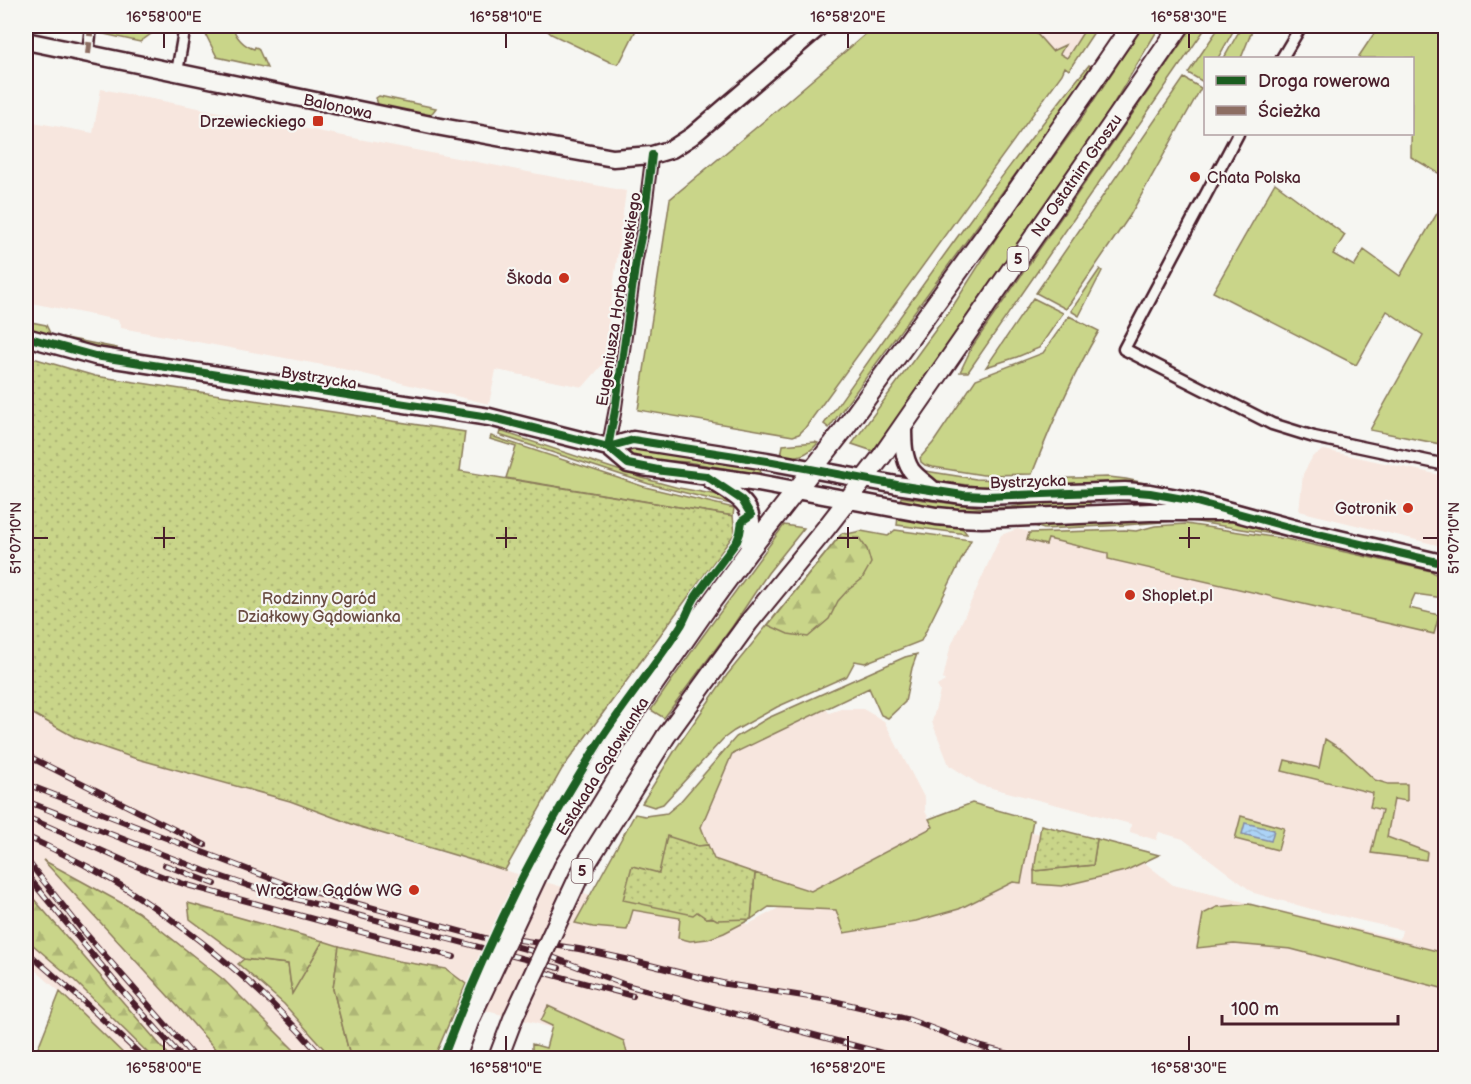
<svg xmlns="http://www.w3.org/2000/svg" width="1471" height="1084" viewBox="0 0 1471 1084" font-family="'Balsamiq Sans',sans-serif">
<defs>
<pattern id="forest-firs" width="22" height="20" patternUnits="userSpaceOnUse" patternTransform="scale(1.5)"><rect width="22" height="20" fill="#c9d589"/><path d="M5 1l3.5 6h-7zM16 11l3.5 6h-7z" fill="#aeb676"/></pattern>
<pattern id="garden-dots" width="8" height="8" patternUnits="userSpaceOnUse" patternTransform="scale(1.5)"><rect width="8" height="8" fill="#c9d589"/><path d="M2 2h.1M6 6h.1" fill="none" stroke="#aeb676" stroke-width="1.8" stroke-linecap="round"/></pattern>
<pattern id="water-waves" width="16" height="10" patternUnits="userSpaceOnUse" patternTransform="scale(1.5)"><rect width="16" height="10" fill="#acd3f6"/><path d="M0 5q4-4 8 0t8 0" fill="none" stroke="#96b5d3"/></pattern>
</defs>
<rect width="100%" height="100%" fill="#f6f6f2"/>
<filter id="ink" filterUnits="userSpaceOnUse"><feTurbulence type="fractalNoise" baseFrequency=".0167" numOctaves="2"/><feDisplacementMap in="SourceGraphic" scale="12" xChannelSelector="R" yChannelSelector="G"/><feConvolveMatrix kernelMatrix="1 2 1 2 8 2 1 2 1" color-interpolation-filters="sRGB"/></filter>
<g filter="url(#ink)">
<path fill="#f7e6de" d="M1030,26H1098L1069,70Z
M101,89L626,191L603,364L583,387L496,370L489,404L339,368L121,328L118,320L26,302V126L32,127L33,122L93,133Z
M1324,450L1445,476V547L1299,511L1303,474L1313,456Z
M1017,529L1445,629V1058H637L629,1054L589,1039L535,1023L454,1003L431,1058H118L60,992L26,962V710L76,738L134,758L290,801L357,826L409,843L594,896L749,924L810,891L714,859L701,827L731,755L826,708L829,713L841,709H863L884,721L925,799V811L933,827L957,813L1140,859L1173,885L1400,939L1402,930L1315,910L1254,893L1183,839L1159,832L1156,840L1130,832L1131,824L980,785L949,765L932,722L940,691L937,686L945,681L943,679L950,648L1001,535Z"/>
<path fill="#c9d589" stroke="#8a7a5a" stroke-width="1.5" d="M100,26H162L140,42L99,33Z
M208,26H232C236,37 242,45 254,49L255,47L258,48L267,68L217,57L206,35Z
M538,26H638L621,60L617,64L610,62L551,34L548,31Z
M875,26H1030L1052,51L1065,45L1060,54L1067,58L1087,26H1098L1069,70L1065,67L1062,74L805,428L799,434L793,436L638,410L670,199L770,116Z
M1143,26H1160L1106,116L914,394L873,451L852,444L953,306L1002,229L1084,115Z
M1193,26H1207L968,372H960L972,347Z
M1220,26H1236L1218,58H1206L1205,83L1188,73Z
M1242,26H1254L1241,58H1224Z
M1379,26H1445V177L1411,157L1412,58H1359V56Z
M1089,65L1091,66L1058,116L829,428L824,424C910,303 995,180 1089,65Z
M1184,78L1201,88L1129,217L1066,309L1036,293Z
M379,96L436,108L433,112L426,117L379,108L376,98Z
M1275,183L1345,235L1333,254L1354,266L1364,250L1400,276L1445,200V445L1370,430L1423,335L1387,311L1356,365L1213,292Z
M1100,269L1102,271L1079,316L1071,311Z
M1033,298L1063,313L1039,348L1017,357L986,367Z
M1069,316L1099,331C1072,376 1051,425 1032,474L983,475L933,467L925,465L921,462L920,458L933,443L976,379L1043,353Z
M26,321L46,325L51,335L117,348L116,350L111,353L26,330Z
M500,431L642,478L679,488L724,496L739,506L649,484L499,435Z
M491,436L645,487L734,508L733,516L506,478L516,447L490,439Z
M815,442L818,443C808,455 796,459 781,456L783,445Z
M623,446L761,468L760,474L687,462L639,459L632,457L621,447Z
M919,470L976,479L1001,480L1109,477L1126,479L1154,485L1098,483L982,487L937,481L931,479Z
M901,497L986,508L1011,507L1047,501L1086,499L1090,503V506L1088,508L969,512L900,502Z
M898,517L956,526L963,529L967,534L897,525Z
M1185,518L1225,521L1247,524L1286,534V536L1185,520L1126,525L1044,529L1031,525Z
M1186,524L1286,539L1431,571L1445,581L1443,598L1415,594L1409,608L1439,615L1434,634L1108,559V553L1048,539L1046,545L1027,540L1029,533L1125,530L1136,531L1155,526Z
M784,525L804,528L768,573L732,627L664,718L651,710L697,644Z
M895,530L971,540L921,641L865,663L855,661L847,676L777,707L734,731L723,739L663,804L654,807L642,803L677,747L727,675L842,533L847,534L861,531L888,536Z
M917,654L912,668L905,702L888,718L881,715L869,688L732,754L701,827L708,845L698,846L667,837L697,911L706,918L751,919L755,873L811,891L933,827L929,819L972,803L1033,820L1021,883L1013,882L959,909L916,921L844,933L836,910L769,907L751,919L724,933L708,939L690,941L678,938L680,918L633,910L627,930L593,927L575,923L635,814L645,816L667,813L679,803L736,737L768,718L905,657Z
M1325,739L1344,751L1375,780L1388,784H1407V801L1394,799L1387,837L1427,852L1426,860L1371,853L1382,810L1370,807L1373,793L1282,771L1285,760L1319,768Z
M1241,816L1284,828L1278,850L1235,839Z
M1097,839L1159,855L1125,871L1062,886L1034,884V871L1093,865Z
M1249,904L1445,953V989L1291,949L1234,944L1197,948L1203,914L1217,907Z
M323,941L339,946L333,989L349,1052L342,1058H332L284,1004L238,964L244,959L288,964L292,993Z
M60,992L128,1058H34Z
M548,1006L624,1041L627,1053V1058H532V1044L546,1048L552,1026L541,1021Z"/>
<path fill="url(#forest-firs)" stroke="#8a7a5a" stroke-width="1.5" d="M839,537L859,538L867,549L871,563L862,579L847,591L838,601L829,619L808,637L788,634L768,625Z
M43,860L138,912L224,980L302,1058H223L180,1009Z
M26,890L168,1054L164,1058H153L74,980L26,939Z
M188,903L323,941L292,994L288,964L244,959L190,919Z
M339,946L398,961L446,969L466,984L434,1058H353L349,1052L333,989Z"/>
<path fill="url(#garden-dots)" stroke="#8a7a5a" stroke-width="1.5" d="M26,356L95,376L465,432L460,471L733,516L735,533L562,769L505,870L357,826L290,801L134,758L76,738L26,710Z
M1041,825L1097,839L1093,865L1034,871Z
M667,836L698,846L708,845L714,859L755,873L751,919L717,920L712,917L706,918L697,912L693,915L623,900L632,866L659,873Z"/>
<path fill="url(#water-waves)" stroke="#858ba5" stroke-width="1.5" d="M1245,823L1274,830L1271,841L1242,834Z"/>
<g fill="none" stroke-linecap="round" stroke-linejoin="round">
<defs>
<path id="street" d="M88,54L91,26
M1282,58L1301,26
M177,72L185,26
M1238,134L1124,349L1272,424L1314,437L1446,465
M608,447L615,411L636,261L643,228L652,155"/>
<path id="secondary" d="M26,41L436,126L613,158L652,155L672,149L692,136L820,26
M26,337L95,356L489,417L608,447L628,464L643,467L758,483L936,516L958,518L982,519L1150,512H1231
M903,426C903,441 903,458 911,470C917,478 927,484 934,491
M608,447L633,440L767,461L897,485L963,495L986,496L1125,491L1150,493L1189,500L1292,528L1446,564
M711,480C748,503 757,506 748,552"/>
<path id="primary" d="M633,714L709,605L748,552L842,432L1004,209L1092,83L1131,26
M666,736L749,622L826,528L882,456L1180,26
M498,1058L514,1016"/>
</defs>
<use href="#street" stroke="#4a1f2b" stroke-width="15"/>
<use href="#secondary" stroke="#4a1f2b" stroke-width="21"/>
<use href="#primary" stroke="#4a1f2b" stroke-width="22"/>
<use href="#street" stroke="#f6f6f2" stroke-width="10"/>
<use href="#secondary" stroke="#f6f6f2" stroke-width="16"/>
<use href="#primary" stroke="#f6f6f2" stroke-width="18"/>
<defs>
<path id="rail" d="M26,755L205,845
M26,784L288,885L544,954L626,985L901,1058
M26,801L205,871L258,889L559,968
M26,817C80,839 131,867 187,885L454,957
M26,836C63,854 100,871 134,894C205,940 268,994 323,1058
M26,859L80,927L195,1058
M165,865L215,884
M26,874L120,988L179,1054
M520,940L579,949L630,960L726,984L829,1000L864,1008L910,1020L982,1047L1024,1058
M26,951L82,1000L144,1058
M546,973L633,996"/>
</defs>
<use href="#rail" stroke="#4a1f2b" stroke-width="6"/>
<use href="#rail" stroke="#f6f6f2" stroke-width="4" stroke-dasharray="11" stroke-linecap="butt"/>
<defs>
<path id="primary-bridge" d="M514,1016L581,872L666,736
M456,1058L470,1019L546,857L633,714"/>
</defs>
<use href="#primary-bridge" stroke="#4a1f2b" stroke-width="22" stroke-linecap="butt"/>
<use href="#primary-bridge" stroke="#f6f6f2" stroke-width="18"/>
<path stroke="#8d6e63" stroke-width="6" stroke-dasharray="12 6" stroke-linecap="butt" d="M88,54L91,26"/>
<defs>
<path id="cycleway" d="M26,337L95,356L489,417L521,425L608,447L628,464L663,471L706,476L742,500L751,515L742,521L740,533L737,541C724,559 709,577 696,596C690,605 687,615 682,624C656,665 624,703 598,744C536,843 484,948 443,1058
M608,447L633,440L767,461L897,485L963,495L986,496L1125,491L1150,493L1189,500L1292,528L1446,564
M608,447L615,411L636,261L643,228L652,155"/>
</defs>
<use href="#cycleway" stroke="#f6f6f2" stroke-width="11"/>
<use href="#cycleway" stroke="#1b5e20" stroke-width="8"/>
</g>
</g>
<path fill="none" stroke="#4a1f2b" stroke-width="2" d="M164,33V48M506,33V48M848,33V48M1189,33V48M164,527V548M506,527V548M848,527V548M1189,527V548M33,538H48M154,538H175M496,538H517M837,538H858M1179,538H1200M1423,538H1438M164,1036V1051M506,1036V1051M848,1036V1051M1189,1036V1051"/>
<g fill="#c8321e" stroke="#f6f6f2" stroke-width="2">
<rect x="312" y="115" width="12" height="12" rx="3"/>
<circle cx="1195" cy="177" r="6"/>
<circle cx="564" cy="278" r="6"/>
<circle cx="1408" cy="508" r="6"/>
<circle cx="1130" cy="595" r="6"/>
<circle cx="414" cy="890" r="6"/>
</g>
<g text-anchor="middle" stroke-width="4.5" stroke-linejoin="round" paint-order="stroke">
<g fill="#f6f6f2" stroke="#7e6067" stroke-width="1.5">
<rect x="1007.5" y="247" width="21" height="24" rx="4.5"/>
<rect x="571.5" y="859" width="21" height="24" rx="4.5"/>
</g>
<g font-size="15" font-weight="bold" fill="#4a1f2b">
<text x="1018" y="264">5</text>
<text x="582" y="876">5</text>
</g>
<g font-size="16" fill="#4a1f2b" stroke="#f6f6f2">
<text transform="translate(338 106) rotate(12)" y="6">Balonowa</text>
<text transform="translate(1076 175) rotate(-55)" y="6">Na Ostatnim Groszu</text>
<text transform="translate(618 299) rotate(-81)" y="6">Eugeniusza Horbaczewskiego</text>
<text transform="translate(319 377) rotate(9)" y="6">Bystrzycka</text>
<text transform="translate(1028 481) rotate(-2)" y="6">Bystrzycka</text>
<text transform="translate(602 766) rotate(-58)" y="6">Estakada Gądowianka</text>
</g>
<g font-size="16" fill="#4a1f2b" stroke="#f6f6f2" text-anchor="end">
<text x="306" y="127">Drzewieckiego</text>
<text x="1207" y="183" text-anchor="start">Chata Polska</text>
<text x="552" y="284">Škoda</text>
<text x="1396" y="514">Gotronik</text>
<text x="1142" y="601" text-anchor="start">Shoplet.pl</text>
<text x="402" y="896">Wrocław Gądów WG</text>
</g>
<g font-size="16" fill="#6a4c42" stroke="#f6f6f2">
<text x="319" y="604">Rodzinny Ogród<tspan x="319" dy="18">Działkowy Gądowianka</tspan></text>
</g>
</g>
<rect width="1471" height="1084" fill="none" stroke="#f6f6f2" stroke-width="66"/>
<rect x="1204" y="57" width="210" height="78" fill="#f6f6f2" stroke="#b1a0a2" stroke-width="1.5"/>
<rect x="1216" y="76" width="30" height="9" fill="#1b5e20" stroke="#b1a0a2" stroke-width="1.5"/>
<text x="1258" y="87" font-size="18" fill="#4a1f2b">Droga rowerowa</text>
<rect x="1216" y="106" width="30" height="9" fill="#8d6e63" stroke="#b1a0a2" stroke-width="1.5"/>
<text x="1258" y="117" font-size="18" fill="#4a1f2b">Ścieżka</text>
<path d="M1222 1015v9h176v-9" fill="none" stroke="#4a1f2b" stroke-width="3"/>
<text x="1231" y="1015" font-size="18" fill="#4a1f2b" stroke="#f6f6f2" stroke-width="4.5" paint-order="stroke">100 m</text>
<rect x="33" y="33" width="1405" height="1018" fill="none" stroke="#4a1f2b" stroke-width="2"/>
<g font-size="15" text-anchor="middle" fill="#4a1f2b">
<text x="164" y="22">16°58'00"E</text>
<text x="506" y="22">16°58'10"E</text>
<text x="848" y="22">16°58'20"E</text>
<text x="1189" y="22">16°58'30"E</text>
<text transform="translate(16 538) rotate(-90)" y="5">51°07'10"N</text>
<text transform="translate(1454 538) rotate(-90)" y="5">51°07'10"N</text>
<text x="164" y="1073">16°58'00"E</text>
<text x="506" y="1073">16°58'10"E</text>
<text x="848" y="1073">16°58'20"E</text>
<text x="1189" y="1073">16°58'30"E</text>
</g>
</svg>
